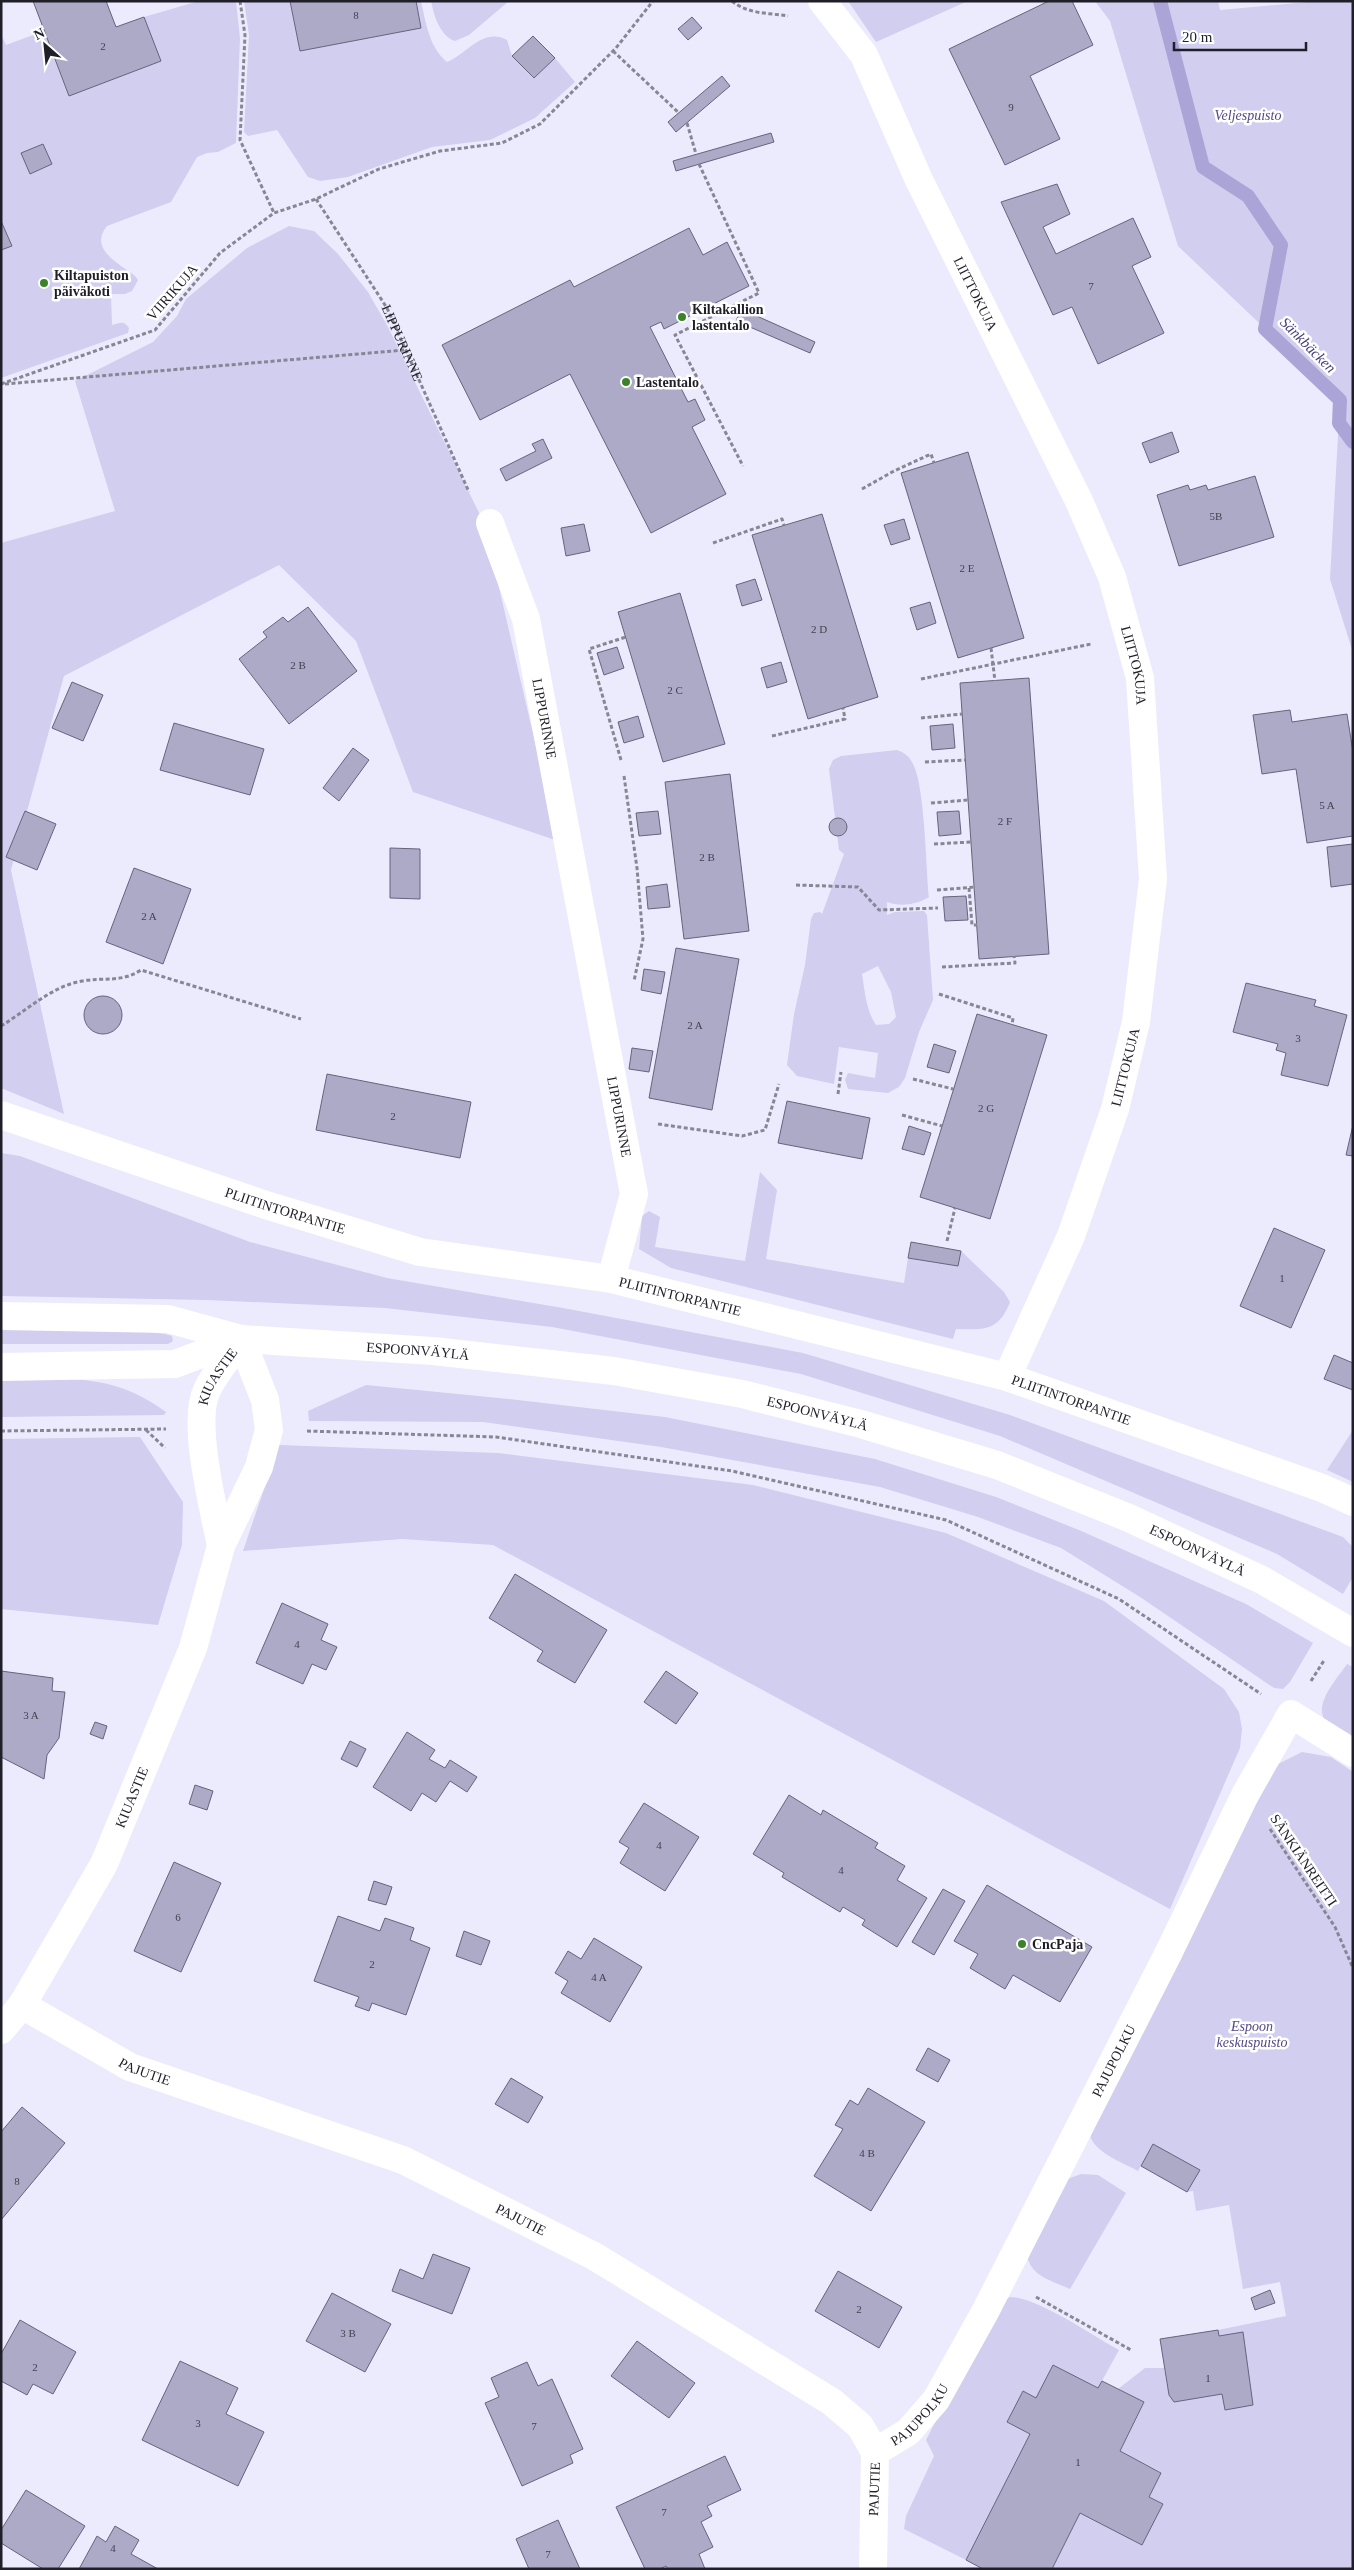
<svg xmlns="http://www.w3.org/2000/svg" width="1354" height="2570" viewBox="0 0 1354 2570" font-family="'Times New Roman',serif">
<rect width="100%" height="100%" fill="#ecebfd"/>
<path fill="#d1ceef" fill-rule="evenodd" d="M199,1H236L240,38L236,143L218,152L207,153L197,157L171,202L107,226C88,249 120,264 135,276L138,280L132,291L125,294H111L112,325C120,323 124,320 129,328L128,333L1,378V250L12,246L1,221V34L6,45L44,31L69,96L144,17Z
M244,1H290L300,51L421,28L416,1H421C426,23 429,47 447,62C467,54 483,27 507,40L512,56L533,78L555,58L575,82L535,118L490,140L432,147L348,177L320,181L308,177L277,130L248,136L244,132L249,35Z
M431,1H509L469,35L455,41C440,36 434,16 431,1Z
M848,1H968L876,42Z
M1095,1H1218L1220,10L1319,1H1353V653L1330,579L1340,400L1178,246L1110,21Z
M289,226L314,231L338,254L368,292L388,327L484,523L558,841L413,792L356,641L279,565L64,676L11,870L64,1114L1,1088V543L115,511L75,381L153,342L177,316L186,299L247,248Z
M897,750C905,753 909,756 913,764C925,786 926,869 929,897C916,905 901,907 887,902V915L895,912L924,911L927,915L933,1000L919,1032L905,1078L899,1087L888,1093L848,1089L845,1080L848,1073L875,1078L878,1053L839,1047L834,1084L797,1076L787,1065L794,1014L805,965L811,919L814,913L820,912L822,914L844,854L839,850L838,842L829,769L833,760L841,756ZM878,966L891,992L896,1017L889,1024L876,1025C866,1010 865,992 862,974Z
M1,1153L20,1156L250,1242L387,1278L563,1308L803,1353L1010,1415L1343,1537L1353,1547V1577L1343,1594L1277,1554L1000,1436L801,1374L552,1327L385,1308L207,1300L1,1296Z
M760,1172L777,1190L766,1259L904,1283L908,1258L958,1266L961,1251L1004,1292L1010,1302C999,1331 984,1330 956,1329L953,1339L671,1268L639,1249L642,1216L649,1211L660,1217L655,1247L745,1261Z
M1,1326L114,1328L165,1334L172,1336L173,1341L168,1344H1Z
M1,1379C65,1379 112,1372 166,1412L164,1415L1,1417Z
M366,1385L509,1399L665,1417L875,1459L996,1497L1079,1530L1246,1604L1313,1643L1290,1682L1283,1689L1274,1688L1140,1597L1061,1548L978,1517L880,1487L661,1447L483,1422L309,1421L308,1411Z
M1353,1430V1482L1327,1470Z
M140,1437L183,1502L182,1545L158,1625L1,1609V1439Z
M279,1445L498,1453L753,1485L946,1533L1104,1601L1224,1689L1239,1712L1242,1729L1240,1748L1170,1909L493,1545L402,1539L243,1551Z
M1347,1664L1353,1667V1739C1345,1734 1335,1730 1328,1724C1310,1707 1337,1679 1347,1664Z
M1302,1752L1331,1757L1353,1772V2569H1052L1080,2513L1142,2545L1163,2504L1149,2497L1161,2472L1120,2451L1144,2403L1118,2389L1145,2368H1164L1169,2395L1174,2402L1222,2394L1225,2410L1253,2405L1243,2333L1219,2336L1218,2330L1286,2316L1280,2282L1243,2289L1229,2205L1196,2211L1193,2191L1187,2192L1199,2170L1153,2144L1138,2171C1122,2162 1091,2152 1089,2131L1276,1765Z
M1081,2174L1098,2175L1126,2193L1070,2289C1048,2279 1028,2276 1026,2249L1062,2181Z
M1010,2297C1037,2297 1093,2336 1119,2350L1098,2388L1053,2365L1036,2398L1023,2391L1007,2422L1030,2434L966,2560L904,2529L906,2516L934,2456L926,2440L996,2305Z"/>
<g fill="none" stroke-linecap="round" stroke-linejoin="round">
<path stroke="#aba5d7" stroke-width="14" d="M1160,1L1203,167L1248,196L1281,245L1265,329L1340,400L1339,423L1353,442"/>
</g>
<path fill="#acaac7" stroke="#66637d" d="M33,1H106L116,27L144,17L161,61L69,96Z
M290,1H416L421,28L300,51Z
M1049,1H1072L1093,45L1030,76L1060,139L1005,165L949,49Z
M692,17L702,28L688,40L678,29Z
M533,36L555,58L534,78L512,56Z
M722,76L730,86L676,132L668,122Z
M771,133L774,142L676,171L673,161Z
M43,144L52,164L30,174L21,153Z
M1057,184L1070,214L1043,227L1056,254L1133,218L1151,257L1132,266L1164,333L1098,364L1072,307L1053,315L1001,202Z
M1,221L12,246L1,250Z
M689,228L703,255L727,242L749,286L664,329L661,322L650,327L688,402L695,399L705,420L692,427L726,494L651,533L570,374L480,420L442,345L570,280L574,287Z
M741,309L815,342L810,353L736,321Z
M1172,432L1179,452L1150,463L1142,443Z
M543,439L552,458L506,481L500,469L536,451L532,444Z
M968,452L1024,638L958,658L901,473Z
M1255,476L1274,537L1179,566L1157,495L1188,485L1190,490L1206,485L1208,490Z
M822,514L878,697L808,719L752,535Z
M904,519L910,539L891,545L884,525Z
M584,524L590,551L566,556L561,528Z
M755,579L762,600L742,606L736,585Z
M680,593L725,744L663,762L618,612Z
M930,602L936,623L917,630L910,608Z
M308,607L357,671L289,724L239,659L267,637L263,632L283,617L288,622Z
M617,647L624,668L604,675L597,653Z
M781,662L787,682L767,688L761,668Z
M1029,678L1049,954L979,959L960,683Z
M72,682L103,695L83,741L52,728Z
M1290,710L1292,722L1347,714L1353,752V836L1307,843L1296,769L1262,774L1253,715Z
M638,716L644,737L624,743L618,722Z
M174,723L264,749L250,795L160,770Z
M953,724L955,748L932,750L930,726Z
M353,748L369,760L339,801L323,788Z
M730,774L749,931L684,939L665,782Z
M25,811L56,824L37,870L6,857Z
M658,811L661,834L639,836L636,813Z
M959,811L961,834L939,836L937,812Z
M829 827a9 9 0 1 1 18 0a9 9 0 1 1-18 0Z
M1353,844V884L1331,887L1327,847Z
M390,848L420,849V899L390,898Z
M134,868L191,889L163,964L106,942Z
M667,884L670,907L648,909L646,887Z
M966,896L968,920L945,921L943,897Z
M676,948L739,959L712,1110L649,1098Z
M644,969L665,972L661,994L641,990Z
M1246,983L1316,1000L1314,1006L1347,1015L1328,1086L1281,1075L1286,1053L1276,1050L1278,1044L1233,1032Z
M84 1015a19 19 0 1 1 38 0a19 19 0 1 1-38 0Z
M977,1014L1047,1035L990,1219L920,1197Z
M934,1044L956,1051L949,1073L927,1067Z
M632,1048L653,1051L649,1072L629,1069Z
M327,1074L471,1102L460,1158L316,1130Z
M787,1101L870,1118L862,1159L778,1143Z
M1353,1125V1156L1346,1155Z
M909,1126L931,1133L924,1155L902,1149Z
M1274,1228L1325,1250L1291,1328L1240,1306Z
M911,1242L961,1251L958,1266L908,1258Z
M1334,1355L1353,1363V1390L1324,1379Z
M515,1574L607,1630L575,1683L537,1661L543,1651L489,1618Z
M282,1603L328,1624L321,1640L337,1647L326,1670L312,1664L303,1684L256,1663Z
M1,1671L53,1678L52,1691L65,1692L59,1738L47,1755L44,1779L1,1757Z
M666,1671L698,1693L676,1724L644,1702Z
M95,1722L107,1726L103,1739L90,1734Z
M407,1732L435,1750L429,1759L445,1768L450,1760L477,1777L467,1792L450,1781L436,1802L422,1793L411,1811L373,1787Z
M350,1741L366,1749L357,1767L341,1759Z
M195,1785L213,1791L207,1810L189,1804Z
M789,1795L821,1815L823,1810L878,1843L875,1848L905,1866L897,1880L927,1898L897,1947L862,1925L865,1920L843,1907L840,1912L782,1877L784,1873L753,1854Z
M644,1803L699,1837L665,1891L620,1863L629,1848L619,1842Z
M174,1862L221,1883L181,1972L134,1951Z
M374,1881L392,1887L386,1905L368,1900Z
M987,1885L1092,1947L1060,2002L1013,1975L1005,1989L970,1968L978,1954L954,1941Z
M943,1889L965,1901L934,1955L912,1942Z
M338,1916L380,1931L385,1918L414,1928L410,1940L430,1948L406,2015L372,2003L369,2011L355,2006L359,1997L314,1981Z
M464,1931L490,1941L481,1965L456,1956Z
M594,1938L642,1967L610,2022L561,1993L568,1981L555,1973L568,1951L581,1959Z
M928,2048L950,2060L938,2082L916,2070Z
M511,2078L543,2097L528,2123L495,2104Z
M868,2088L925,2122L871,2211L814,2176L843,2129L835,2125L850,2100L858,2105Z
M22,2107L65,2143L1,2220V2132Z
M1153,2144L1200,2170L1187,2192L1141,2166Z
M433,2254L470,2268L452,2314L392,2291L400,2269L423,2279Z
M838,2271L902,2307L879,2348L815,2311Z
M1270,2290L1275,2303L1255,2310L1251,2298Z
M332,2293L391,2324L365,2372L306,2341Z
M20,2320L76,2352L53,2394L33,2384L27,2395L1,2381V2354Z
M1218,2330L1219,2336L1243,2332L1253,2405L1225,2410L1222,2394L1174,2402L1169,2395L1160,2339Z
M637,2341L695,2383L669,2418L611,2376Z
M180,2361L238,2388L226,2414L264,2432L238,2486L142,2440Z
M527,2362L538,2386L552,2379L583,2449L570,2455L573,2463L522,2486L485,2403L499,2397L491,2378Z
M1053,2365L1098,2388L1102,2381L1144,2402L1120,2451L1161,2473L1149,2497L1163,2504L1142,2545L1080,2513L1052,2569H983L966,2560L1030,2434L1007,2422L1023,2391L1036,2398Z
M725,2456L741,2490L707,2506L712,2516L701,2522L713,2547L699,2554L705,2569H668L666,2566L660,2569H645L616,2507Z
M26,2490L85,2526L58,2569H43L1,2543V2530Z
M558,2520L580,2569H529L516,2539Z
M115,2526L139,2540L131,2554L158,2569H79L97,2536L106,2542Z"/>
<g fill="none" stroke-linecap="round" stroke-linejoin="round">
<g stroke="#878694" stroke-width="3" stroke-dasharray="4 2.5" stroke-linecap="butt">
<path d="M240,1L245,35L240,140L274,213"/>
<path d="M732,1C747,14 769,13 788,16"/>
<path d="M613,51L679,113"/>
<path d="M687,123L696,154"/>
<path d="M699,164L759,293L675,335L743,466"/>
<path id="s1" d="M316,199L387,308L469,492"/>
<path d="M1,384L155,330L220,253L274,213L316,199L379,169L440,151L502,143L540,124L616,48L653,1"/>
<path d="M5,384L405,350"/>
<path d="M862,489L894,471L931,454L934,463"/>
<path d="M713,543L782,519L784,525"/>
<path d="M991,648L995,681"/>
<path d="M921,679L1091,644"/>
<path d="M921,718L962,714"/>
<path d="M772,736L845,719L843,708"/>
<path d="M621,760L589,649L626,637"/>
<path d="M925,762L965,760"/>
<path d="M624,776L637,868L643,939L634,981"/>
<path d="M931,803L968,800"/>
<path d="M934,844L971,842"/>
<path d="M796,885L858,887L879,910L938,908"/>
<path d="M969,888L972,925H977"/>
<path d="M937,890L975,887"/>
<path d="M942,967L1015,963L1014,956"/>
<path d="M939,994L1013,1018L1012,1025"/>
<path d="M1,1026C26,1011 52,986 82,981C104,977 121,983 141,970L301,1019"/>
<path d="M913,1079L953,1089"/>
<path d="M838,1094L841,1072"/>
<path d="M902,1115L942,1126"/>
<path d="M658,1124L742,1136L765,1130L779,1084"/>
<path d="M947,1241L955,1208"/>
<path d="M146,1430L165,1448"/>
<path d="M1,1431L166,1429"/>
<path d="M307,1431L496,1437L732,1471L946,1520L1119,1599L1261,1694"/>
<path d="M1311,1681L1325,1659"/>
<path d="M1270,1829L1335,1927L1353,1968"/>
<path d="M1036,2297L1131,2350"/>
</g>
<g stroke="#fff" stroke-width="28">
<path id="s2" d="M822,1L864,55L919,180L1079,501L1112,577L1140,678L1153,879L1136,1022L1115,1109L1071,1236L1007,1377"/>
<path id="s3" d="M490,523L526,619L634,1194L611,1279"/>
<path id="s4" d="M1,1115L266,1205L420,1252L611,1279L1007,1377L1322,1488L1353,1502"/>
<path id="s5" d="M221,1546C214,1510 191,1422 207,1390C215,1373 230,1356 241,1339"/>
<path id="s6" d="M22,2005L130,2067L403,2160L594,2256L832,2402L860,2426L875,2452L873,2569"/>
<path id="s7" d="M1,2030L22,2005L104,1864L193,1648L221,1546L259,1467L269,1430L265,1400L241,1339"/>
<path id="s8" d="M875,2452L908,2432L936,2400L985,2312L1168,1954L1245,1795L1291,1714L1353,1753"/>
</g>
<g stroke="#fff" stroke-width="28">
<path id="s9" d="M1,1316L168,1319L241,1339L433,1351L614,1371L742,1394L861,1424L997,1465L1129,1518L1262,1580L1353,1633"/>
<path d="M1,1367L175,1364L241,1339"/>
</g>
</g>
<g fill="#3b8228" stroke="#fff" stroke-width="2">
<circle cx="44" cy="283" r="5"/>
<circle cx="682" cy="317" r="5"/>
<circle cx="626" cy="382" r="5"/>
<circle cx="1022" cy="1944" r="5"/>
</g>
<g text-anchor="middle" stroke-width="5" stroke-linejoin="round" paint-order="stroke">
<g font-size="11" fill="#434250">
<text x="356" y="19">8</text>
<text x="103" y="50">2</text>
<text x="1011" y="111">9</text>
<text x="1091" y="290">7</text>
<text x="1216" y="520">5B</text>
<text x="967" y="572">2 E</text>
<text x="819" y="633">2 D</text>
<text x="298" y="669">2 B</text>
<text x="675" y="694">2 C</text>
<text x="1327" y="809">5 A</text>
<text x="1005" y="825">2 F</text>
<text x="707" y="861">2 B</text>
<text x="149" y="920">2 A</text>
<text x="695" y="1029">2 A</text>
<text x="1298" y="1042">3</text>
<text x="986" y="1112">2 G</text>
<text x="393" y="1120">2</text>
<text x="1282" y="1282">1</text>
<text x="297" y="1648">4</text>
<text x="31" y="1719">3 A</text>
<text x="659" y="1849">4</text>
<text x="841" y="1874">4</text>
<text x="178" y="1921">6</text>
<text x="372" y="1968">2</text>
<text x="599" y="1981">4 A</text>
<text x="867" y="2157">4 B</text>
<text x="17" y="2185">8</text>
<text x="859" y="2313">2</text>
<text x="348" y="2337">3 B</text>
<text x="35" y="2371">2</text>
<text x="1208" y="2382">1</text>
<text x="198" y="2427">3</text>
<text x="534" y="2430">7</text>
<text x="1078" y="2466">1</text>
<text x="664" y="2516">7</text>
<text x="113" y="2552">4</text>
<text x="548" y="2558">7</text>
</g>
<g font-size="14" font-style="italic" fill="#534887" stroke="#fff">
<text x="1248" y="120">Veljespuisto</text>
<text x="1252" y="2031">Espoon<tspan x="1252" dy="16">keskuspuisto</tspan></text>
</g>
<g font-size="14" font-weight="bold" fill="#201f29" stroke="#fff" text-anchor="start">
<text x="54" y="280">Kiltapuiston<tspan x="54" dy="16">päiväkoti</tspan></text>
<text x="692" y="314">Kiltakallion<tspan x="692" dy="16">lastentalo</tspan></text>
<text x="636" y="387">Lastentalo</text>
<text x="1032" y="1949">CncPaja</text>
</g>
<g font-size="14" fill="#201f29" stroke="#fff">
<text transform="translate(172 292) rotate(-49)" y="5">VIIRIKUJA</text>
<text dy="5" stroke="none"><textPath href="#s2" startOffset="332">LIITTOKUJA</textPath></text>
<text dy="5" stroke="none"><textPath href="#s1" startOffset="168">LIPPURINNE</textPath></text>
<text dy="5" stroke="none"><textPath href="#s2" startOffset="738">LIITTOKUJA</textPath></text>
<text dy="5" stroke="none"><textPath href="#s3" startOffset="204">LIPPURINNE</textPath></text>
<text transform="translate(1125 1067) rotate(-76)" y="5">LIITTOKUJA</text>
<text dy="5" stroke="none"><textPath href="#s3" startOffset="609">LIPPURINNE</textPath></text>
<text dy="5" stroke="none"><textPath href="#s4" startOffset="300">PLIITINTORPANTIE</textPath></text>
<text dy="5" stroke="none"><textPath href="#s4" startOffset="705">PLIITINTORPANTIE</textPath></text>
<text dy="5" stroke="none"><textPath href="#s9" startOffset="420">ESPOONVÄYLÄ</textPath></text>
<text dy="5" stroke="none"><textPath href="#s5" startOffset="175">KIUASTIE</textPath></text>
<text dy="5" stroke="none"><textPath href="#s4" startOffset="1110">PLIITINTORPANTIE</textPath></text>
<text dy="5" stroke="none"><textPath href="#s9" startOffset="825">ESPOONVÄYLÄ</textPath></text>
<text dy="5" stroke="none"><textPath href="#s9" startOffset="1230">ESPOONVÄYLÄ</textPath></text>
<text dy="5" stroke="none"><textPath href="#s7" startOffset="268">KIUASTIE</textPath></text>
<text transform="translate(1304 1860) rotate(56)" y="5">SÄNKIÄNREITTI</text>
<text dy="5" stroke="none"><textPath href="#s8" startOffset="464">PAJUPOLKU</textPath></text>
<text dy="5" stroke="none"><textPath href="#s6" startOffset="140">PAJUTIE</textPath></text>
<text dy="5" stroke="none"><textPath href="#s6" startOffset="545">PAJUTIE</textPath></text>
<text dy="5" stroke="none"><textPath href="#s8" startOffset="59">PAJUPOLKU</textPath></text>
<text transform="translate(874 2489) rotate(-88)" y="5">PAJUTIE</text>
</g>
<g font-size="15" font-style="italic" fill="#493e7c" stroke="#fff">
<text transform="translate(1308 345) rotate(45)" y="5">Sänkbäcken</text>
</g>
</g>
<rect width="1354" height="2570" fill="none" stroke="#201f29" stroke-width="5"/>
<g transform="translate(45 45) rotate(333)" stroke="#ffffff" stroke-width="4" paint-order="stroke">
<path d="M0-4L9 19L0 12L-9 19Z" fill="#201f29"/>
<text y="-8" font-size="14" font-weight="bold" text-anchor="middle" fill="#201f29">N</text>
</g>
<path d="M1174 42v8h132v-8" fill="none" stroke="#201f29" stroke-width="2.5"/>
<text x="1182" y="42" font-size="15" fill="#201f29" stroke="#ffffff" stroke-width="4" paint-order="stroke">20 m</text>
</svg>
